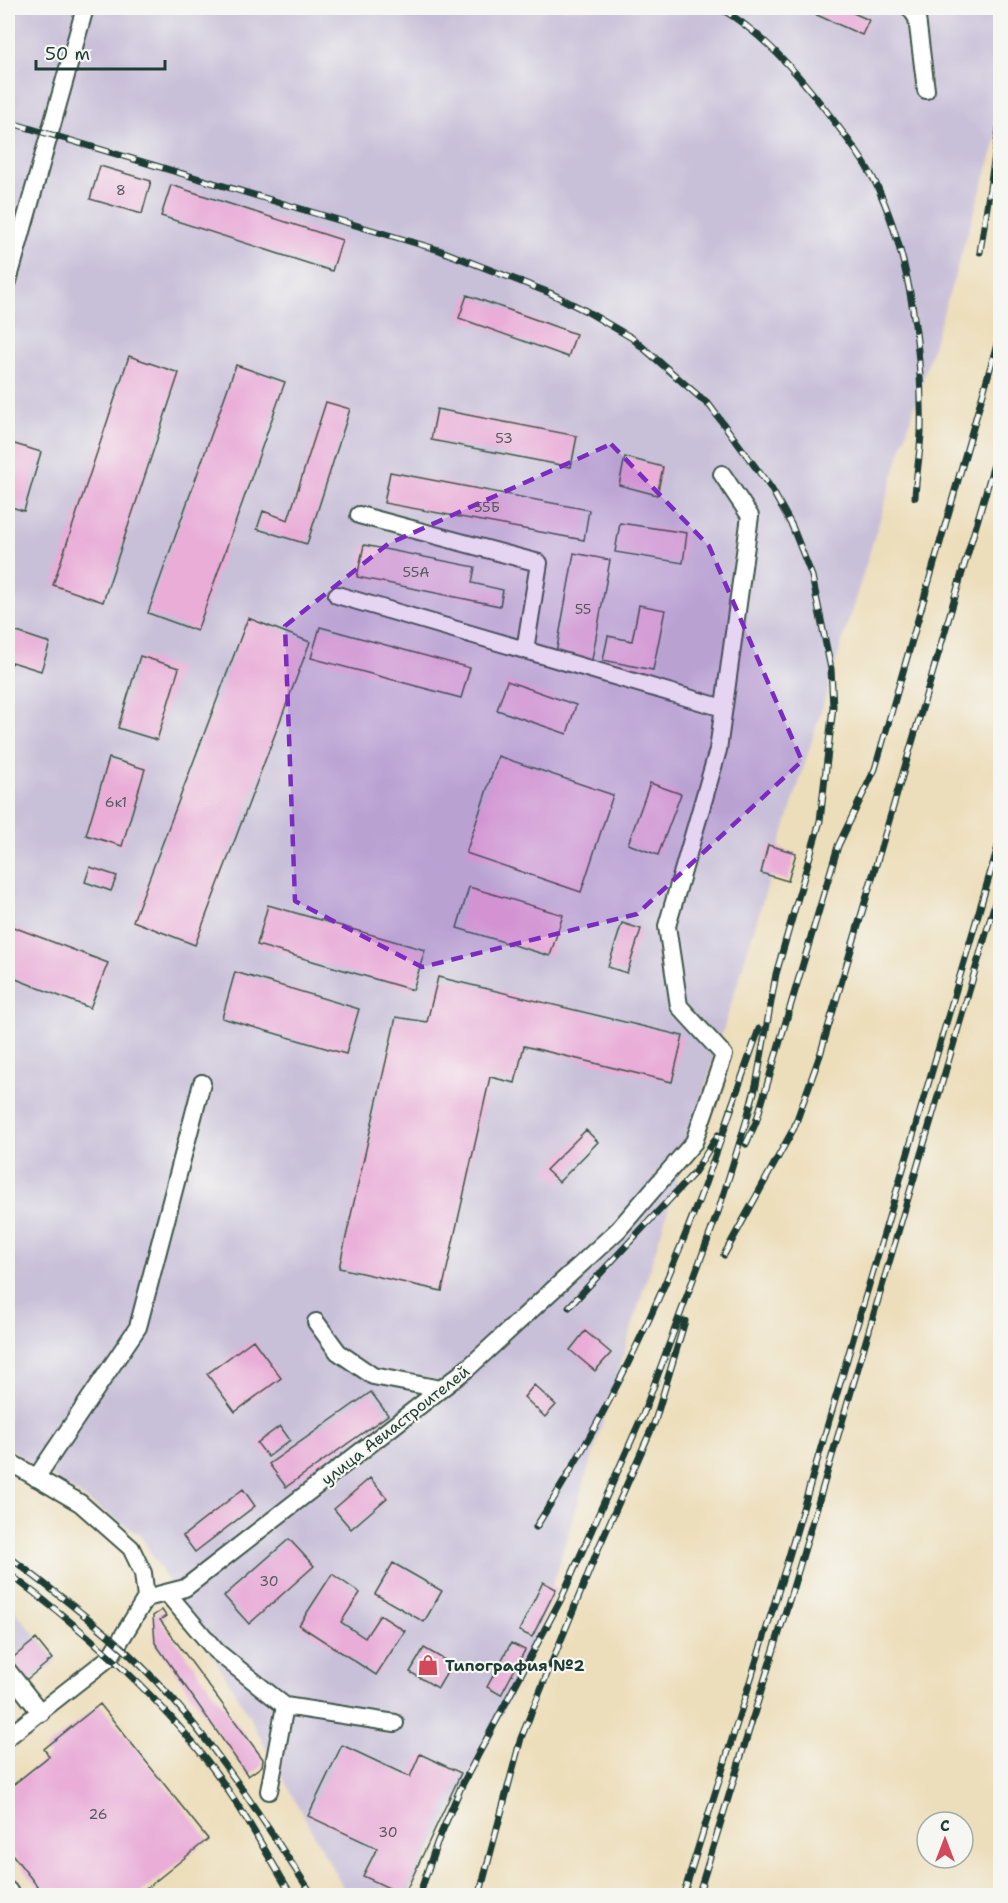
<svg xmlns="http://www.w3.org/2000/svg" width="1008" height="1903" viewBox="0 0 1008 1903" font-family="'Shantell Sans',sans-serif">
<rect width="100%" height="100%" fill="#f6f6f2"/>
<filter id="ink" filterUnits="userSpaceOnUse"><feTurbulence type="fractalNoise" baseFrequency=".0167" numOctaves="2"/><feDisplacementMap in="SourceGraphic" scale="12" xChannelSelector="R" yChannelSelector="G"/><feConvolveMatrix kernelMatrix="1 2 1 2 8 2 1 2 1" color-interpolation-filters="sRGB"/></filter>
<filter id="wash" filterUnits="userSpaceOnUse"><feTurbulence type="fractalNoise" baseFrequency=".008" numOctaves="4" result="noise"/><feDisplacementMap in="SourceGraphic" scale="24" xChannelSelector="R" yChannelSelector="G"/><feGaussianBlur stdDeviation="1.35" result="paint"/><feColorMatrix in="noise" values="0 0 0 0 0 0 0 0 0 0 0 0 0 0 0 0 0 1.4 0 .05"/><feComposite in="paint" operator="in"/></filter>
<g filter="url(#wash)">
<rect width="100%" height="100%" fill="#eddebb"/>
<path fill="#c8bfd8" d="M8,8H1000V128L531,1656L408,1895H347L241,1702L140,1535L8,1448Z
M8,1603L57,1660L8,1698Z"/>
<g id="blocks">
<path fill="#e9add8" d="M801,8H842L869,20L862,35Z
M100,166L151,181L142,214L90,199Z
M171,185L342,240L332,271L161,216Z
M467,295L576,334L568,357L459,318Z
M129,356L179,373L103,602L53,585Z
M236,365L285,382L197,631L148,613Z
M326,402L350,409L307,544L257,529L263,511L288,520Z
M437,409L577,436L571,467L431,440Z
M8,442L41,452L24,511L8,506Z
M625,457L663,467L657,495L619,485Z
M390,472L589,510L584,540L384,503Z
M620,523L687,533L683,563L615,552Z
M364,545L475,567L472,583L503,590L500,606L357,577Z
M574,553L610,560L591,665L555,659Z
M639,605L665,610L653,670L603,660L608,636L632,641Z
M248,618L310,642L195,945L133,921Z
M320,627L470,668L461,698L311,658Z
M8,629L50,643L41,671L12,662L8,673Z
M140,656L179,668L157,740L118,728Z
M507,681L576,705L567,734L497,710Z
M498,756L613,795L581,892L466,853Z
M109,758L145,769L122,846L86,835Z
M650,783L681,794L658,855L628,844Z
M768,845L796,853L788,881L761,873Z
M90,867L117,876L111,891L85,882Z
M469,887L563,915L550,956L457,928Z
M268,905L425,950L413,990L257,945Z
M622,923L641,929L627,973L608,967Z
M8,925L108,963L90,1008L8,976L11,959L8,958Z
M235,972L359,1009L346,1054L222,1018Z
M438,977L683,1036L672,1082L524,1046L515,1083L490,1077L442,1291L339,1268L396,1017L427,1022Z
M586,1130L598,1142L559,1182L546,1170Z
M585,1331L611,1353L595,1371L570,1350Z
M253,1340L281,1378L235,1412L207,1374Z
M534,1385L556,1405L545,1417L524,1397Z
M371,1392L388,1415L286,1487L269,1464Z
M280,1426L290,1440L268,1457L257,1443Z
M370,1478L387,1498L351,1529L334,1509Z
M243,1489L255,1506L195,1552L183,1536Z
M289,1539L314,1566L249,1624L224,1596Z
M393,1563L442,1591L424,1622L375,1594Z
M332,1574L360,1593L341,1622L365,1638L380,1615L405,1631L376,1675L299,1625Z
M543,1582L556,1589L532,1637L519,1631Z
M162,1610L166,1616L160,1620L263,1759L262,1766L248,1776L155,1643L153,1616Z
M36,1639L52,1659L26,1680L10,1660Z
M511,1643L525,1650L501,1695L487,1687Z
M424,1648L452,1664L438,1688L410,1672Z
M100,1704L208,1839L137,1896H45L8,1849V1789L49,1756L44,1749Z
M342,1745L410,1777L420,1754L461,1773L404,1895L363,1876L377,1848L308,1816Z"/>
</g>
</g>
<g filter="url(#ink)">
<use href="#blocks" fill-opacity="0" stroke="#3e5548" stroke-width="1.5"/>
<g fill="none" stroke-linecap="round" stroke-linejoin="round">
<defs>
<path id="minor" d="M910,8L917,18L926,90
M8,281L85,8
M359,515L539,563L525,650
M337,595L723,708
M316,1322L338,1352L373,1376L441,1389
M8,1461L80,1503L131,1548L143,1573L146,1598
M36,1478L138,1327L202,1083
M167,1593L216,1651L285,1706L395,1723
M8,1671L41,1713
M8,1737L110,1657L146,1598L185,1588L468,1368L618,1230L694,1142L724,1055L679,1006L667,926L718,750L750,516L722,474
M269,1791L285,1706
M8,1890L12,1896"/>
</defs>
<use href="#minor" stroke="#3e5548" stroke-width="20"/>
<use href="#minor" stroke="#fff" stroke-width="16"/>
<defs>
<path id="rail" d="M720,8C762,33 795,70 824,108C843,133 865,160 878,188C911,260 923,355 921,433C920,455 916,476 915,497
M15,124L439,250L550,293L586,311L632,338L710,406L771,488L792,526L812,576L831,669L833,707L820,821L776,974L756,1085L746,1122L718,1212L644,1412L561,1599L461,1787L437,1843L419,1896
M980,252L1000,123
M731,1108L759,1029
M746,1144L756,1122L838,846L875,769L1000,334
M724,1255L794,1128L820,1055L1000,444
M569,1307L694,1173L718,1135
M536,1527C622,1392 684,1253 734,1101
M8,1556C59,1595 113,1635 157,1682C218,1747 264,1822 313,1896
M8,1573C76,1623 152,1689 204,1757C237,1799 264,1849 292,1896
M479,1896L521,1738L599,1547L655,1421L685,1321
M683,1896L787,1563L1000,840
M698,1896L799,1568L1000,886"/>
</defs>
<use href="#rail" stroke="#1f3d34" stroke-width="7"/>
<use href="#rail" stroke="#f6f6f2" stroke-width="4.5" stroke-dasharray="14" stroke-linecap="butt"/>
</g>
</g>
<path fill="#7b2cbf" fill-opacity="0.2" stroke="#7b2cbf" stroke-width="4.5" stroke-dasharray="12 8" stroke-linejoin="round" d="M611,444L709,546L802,761L637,914L422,967L295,901L285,626L388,544Z"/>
<defs>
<symbol id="shop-bare" viewBox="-9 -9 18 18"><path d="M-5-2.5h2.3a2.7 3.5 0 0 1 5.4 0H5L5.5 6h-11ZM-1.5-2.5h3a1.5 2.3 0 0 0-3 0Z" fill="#d1495b" stroke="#f6f6f2" stroke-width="2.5" paint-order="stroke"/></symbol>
</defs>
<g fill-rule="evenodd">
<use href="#shop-bare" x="413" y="1650" width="30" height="30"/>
</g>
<g text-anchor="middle" stroke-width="4.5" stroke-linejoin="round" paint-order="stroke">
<g font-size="14" fill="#52595d">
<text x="121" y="195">8</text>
<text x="504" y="443">53</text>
<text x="487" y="512">55Б</text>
<text x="416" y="577">55А</text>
<text x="583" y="614">55</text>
<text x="116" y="807">6к1</text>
<text x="269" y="1586">30</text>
<text x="98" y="1819">26</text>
<text x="388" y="1837">30</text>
</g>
<g font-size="16" fill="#1f3d34" stroke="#f6f6f2">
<text transform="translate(395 1425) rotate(-38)" y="6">улица Авиастроителей</text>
</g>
<g font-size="16" font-weight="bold" fill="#1f3d34" stroke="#f6f6f2" text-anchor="start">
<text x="445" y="1671">Типография №2</text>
</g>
</g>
<rect width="1008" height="1903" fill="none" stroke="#f6f6f2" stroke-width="30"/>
<g transform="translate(945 1840)"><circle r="28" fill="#f6f6f2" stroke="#a0aca6" stroke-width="1.5"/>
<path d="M0-4.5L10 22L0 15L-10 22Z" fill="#d1495b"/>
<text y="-9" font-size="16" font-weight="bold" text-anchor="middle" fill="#1f3d34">С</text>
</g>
<path d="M36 60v9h129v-9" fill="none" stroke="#1f3d34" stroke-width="3"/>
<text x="45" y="60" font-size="18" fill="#1f3d34" stroke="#f6f6f2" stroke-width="4.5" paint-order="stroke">50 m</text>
</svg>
